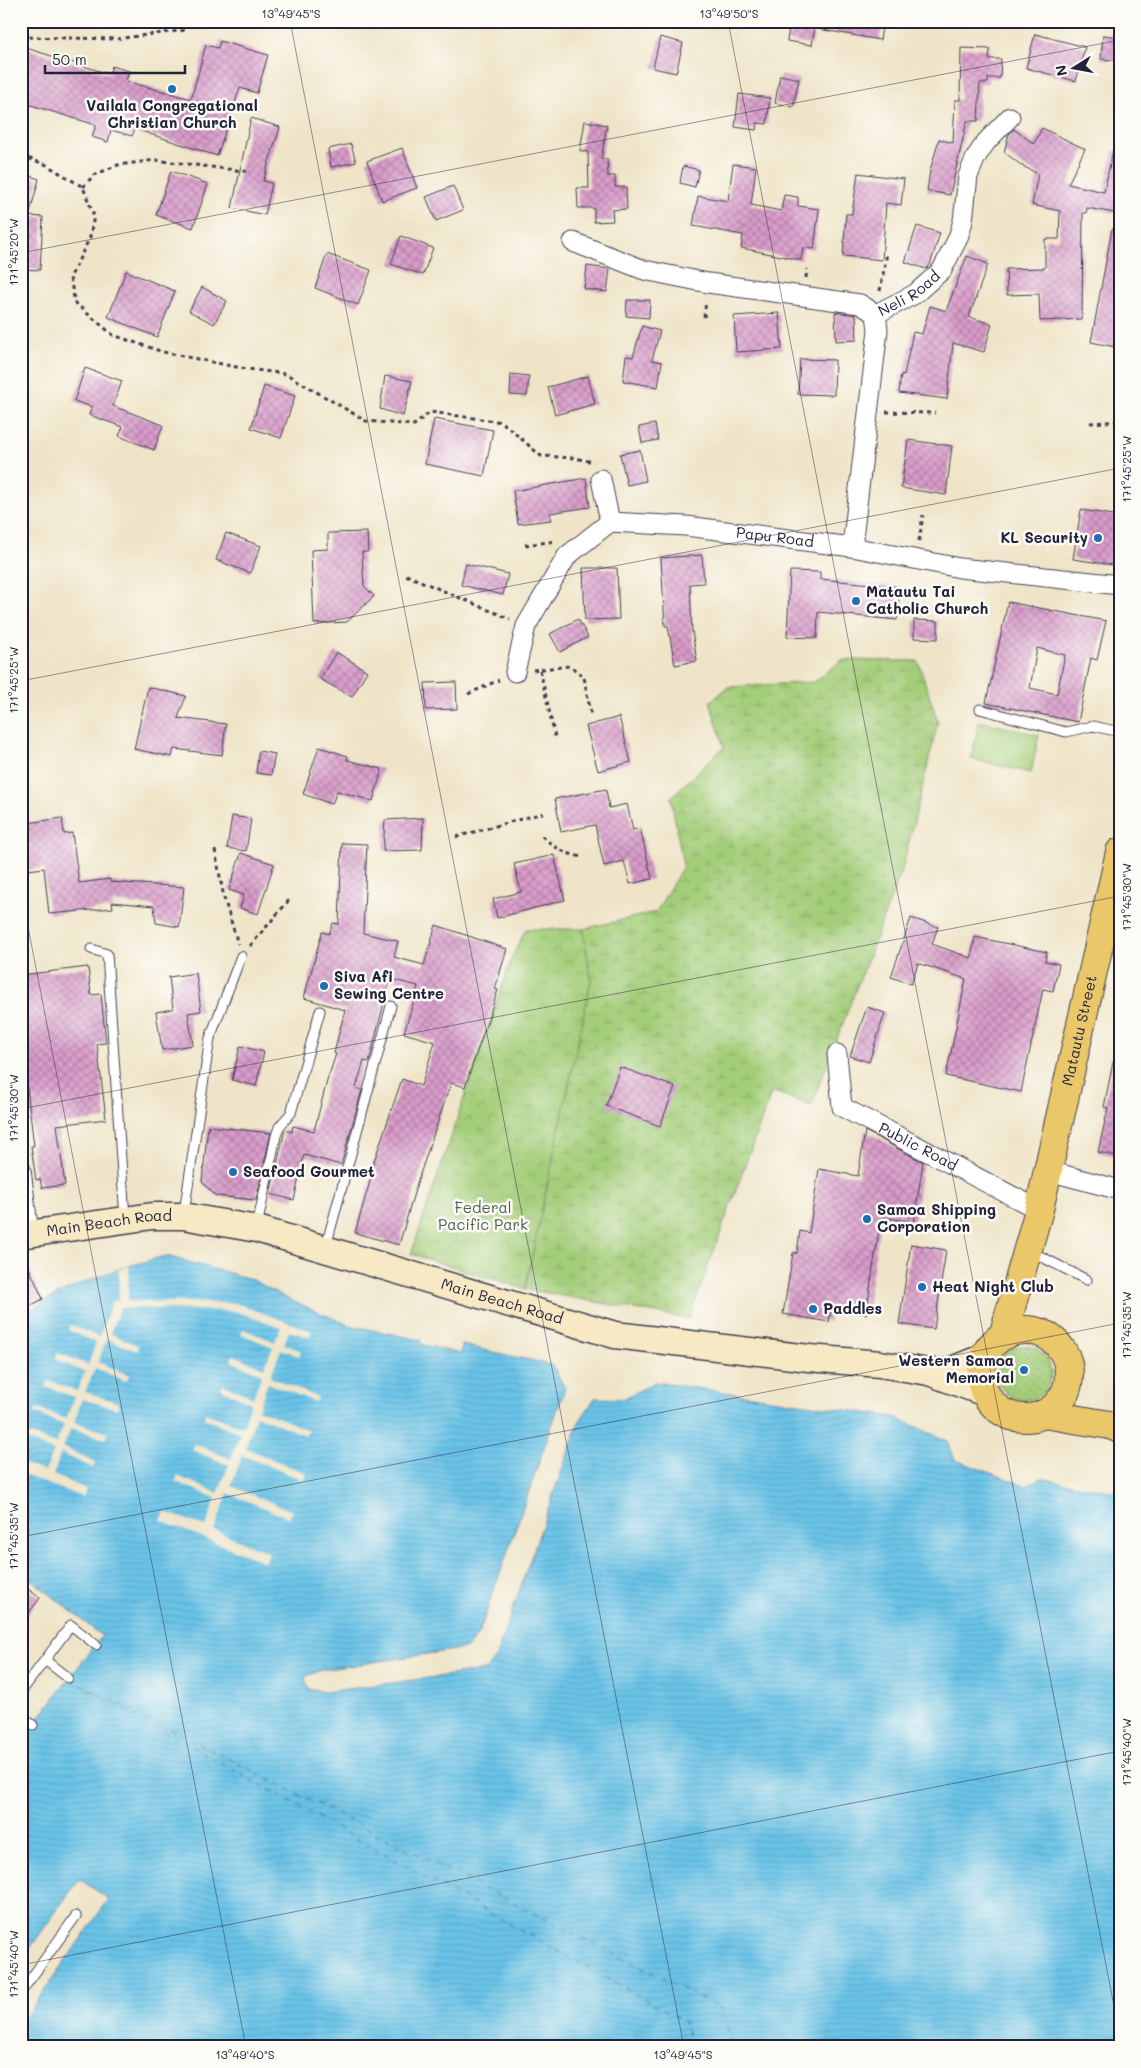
<svg xmlns="http://www.w3.org/2000/svg" width="1141" height="2068" viewBox="0 0 1141 2068" font-family="Mali,sans-serif">
<defs>
<pattern id="wetland-marsh" width="20" height="14" patternUnits="userSpaceOnUse" patternTransform="scale(1.25)"><rect width="20" height="14" fill="#a3cd78"/><path d="M1 5h8M5 5V1M11 12h8M15 12V8" fill="none" stroke="#8cb069"/></pattern>
<pattern id="park-crowns" width="20" height="18" patternUnits="userSpaceOnUse" patternTransform="scale(1.25)"><rect width="20" height="18" fill="#a3cd78"/><path d="M2 6a3 3 0 1 1 6 0M12 15a3 3 0 1 1 6 0" fill="none" stroke="#8cb069"/></pattern>
<pattern id="garden-dots" width="8" height="8" patternUnits="userSpaceOnUse" patternTransform="scale(1.25)"><rect width="8" height="8" fill="#a3cd78"/><path d="M2 2h.1M6 6h.1" fill="none" stroke="#8cb069" stroke-width="1.8" stroke-linecap="round"/></pattern>
<pattern id="water-rules" width="6" height="5" patternUnits="userSpaceOnUse" patternTransform="scale(1.25)"><rect width="6" height="5" fill="#69c3e7"/><path d="M0 2.5h6" fill="none" stroke="#5ba7c7"/></pattern>
<pattern id="building-cross-hatch" width="8" height="8" patternUnits="userSpaceOnUse" patternTransform="scale(1.25)"><rect width="8" height="8" fill="#d99cca"/><path d="M0 0l8 8M0 8l8-8" fill="none" stroke="#b07fa5"/></pattern>
</defs>
<rect width="100%" height="100%" fill="#fdfcf7"/>
<filter id="ink" filterUnits="userSpaceOnUse"><feTurbulence type="fractalNoise" baseFrequency=".02" numOctaves="2"/><feDisplacementMap in="SourceGraphic" scale="10" xChannelSelector="R" yChannelSelector="G"/><feConvolveMatrix kernelMatrix="1 2 1 2 8 2 1 2 1" color-interpolation-filters="sRGB"/></filter>
<filter id="wash" filterUnits="userSpaceOnUse"><feTurbulence type="fractalNoise" baseFrequency=".0096" numOctaves="4" result="noise"/><feDisplacementMap in="SourceGraphic" scale="20" xChannelSelector="R" yChannelSelector="G"/><feGaussianBlur stdDeviation="1.12" result="paint"/><feColorMatrix in="noise" values="0 0 0 0 0 0 0 0 0 0 0 0 0 0 0 0 0 1.4 0 .05"/><feComposite in="paint" operator="in"/></filter>
<g filter="url(#wash)">
<rect width="100%" height="100%" fill="#efe4c8"/>
<path fill="url(#wetland-marsh)" stroke="#62785a" d="M842,660L918,661L938,722L903,867L811,1106L772,1091L689,1319L525,1289L591,980L583,929L656,912L683,866L671,797L724,747L710,702L728,687L814,682Z"/>
<path fill="url(#park-crowns)" stroke="#62785a" d="M526,929H583L591,980L525,1289L411,1254L512,957Z"/>
<path fill="url(#garden-dots)" stroke="#62785a" d="M997 1373a27 27 0 1 1 54 0a27 27 0 1 1-54 0Z"/>
<path fill="#a3cd78" stroke="#62785a" d="M979,721L1039,735L1031,773L971,759Z"/>
<path fill="url(#water-rules)" stroke="#467291" d="M166,1256L251,1279L288,1299L349,1325L421,1340L420,1344L461,1354L462,1345L552,1365L565,1388L479,1633L467,1648L321,1670L305,1677L308,1689L325,1692L487,1670L495,1659L579,1422L595,1398L623,1399L655,1382L894,1417L948,1441L955,1460L1027,1486L1040,1478L1120,1493V2047H21V2024L109,1899L79,1879L21,1961V1741L102,1636L21,1571V1316C64,1287 116,1268 166,1256Z"/>
<path fill="#efe4c8" d="M129,1266L128,1301L235,1303L312,1331L309,1337L289,1331L284,1344L301,1351L299,1356L281,1349L270,1377L317,1397L315,1402L268,1383L258,1409L308,1430L305,1435L256,1415L245,1448L306,1473L303,1480L242,1455L231,1486L292,1511L289,1518L228,1493L214,1530L269,1553L265,1562L161,1521L165,1512L206,1527L216,1498L176,1482L177,1476L218,1493L229,1465L192,1450L195,1444L231,1459L240,1433L204,1418L205,1413L243,1427L251,1403L221,1389L223,1384L253,1398L262,1374L231,1361L233,1355L264,1368L273,1347L241,1334L243,1329L275,1342L281,1327L235,1311L120,1308L110,1333L139,1346L137,1351L107,1339L98,1362L129,1375L126,1381L95,1368L85,1392L119,1403L117,1409L82,1399L74,1422L108,1433L105,1439L71,1428L63,1447L95,1462L93,1468L61,1453L53,1475L86,1489L83,1497L21,1474V1463L45,1472L54,1451L25,1439L27,1434L56,1444L64,1425L35,1413L36,1408L66,1419L75,1397L46,1387L49,1381L77,1391L85,1372L55,1359L58,1353L88,1365L96,1343L68,1330L70,1325L99,1337L112,1301H119V1271L100,1277Z"/>
<g fill="none" stroke-linecap="round" stroke-linejoin="round">
<path stroke="#3b5a77" stroke-width="1" stroke-dasharray="6 5" stroke-linecap="butt" d="M71,1679L721,2008L733,2047
M86,1688L684,2021L691,2047"/>
</g>
<g id="blocks">
<path fill="url(#building-cross-hatch)" fill-rule="evenodd" d="M790,21H816L812,45L787,41Z
M819,21H883L880,40L818,29Z
M1035,34L1085,47L1076,81L1026,68Z
M1103,35L1120,37V61L1101,59Z
M660,37L683,43L676,73L653,68Z
M220,41L268,55L257,93L240,88L217,156L135,129L132,136L111,130L108,142L92,137L96,125L21,102V63L26,48L109,74L112,66L129,71L126,81L191,99L206,45L218,48Z
M961,48L990,49L989,59H1001L1000,78H988V83H980L978,121H967L950,195L927,191L930,171L939,139L953,143L955,100H960Z
M780,75L799,79L793,107L775,103Z
M739,94L770,98L767,124L757,123L756,130L735,127Z
M251,118L280,127L263,181L272,183L265,215L232,208Z
M585,121L607,125L601,159H607L608,176H615V187H626L627,209L612,210L613,221L594,222V208H578L577,188H589L588,152L580,151Z
M1042,128L1085,149L1068,184L1104,192L1113,150L1120,151V214L1087,208L1086,213H1083L1082,319L1040,321L1039,294L1007,295L1006,269L1045,268V239H1059L1060,211L1032,205L1038,174L1021,165L1004,152L1009,134L1014,129L1034,144Z
M351,144L356,162L331,167L328,149Z
M402,148L417,188L382,201L367,161Z
M733,164L756,167L751,205L781,211L784,195L798,197V206L819,209L814,249L803,248L801,260L741,248L743,235L693,226L698,196L728,201Z
M683,166L699,170L695,187L680,183Z
M171,171L208,184L193,228L156,215Z
M21,173L39,179L29,216L43,217L40,270L21,269Z
M858,173L904,179L901,205L886,203L882,260L843,256L846,214H852Z
M453,186L463,210L436,221L426,197Z
M917,226L940,233L930,265L926,269L905,262Z
M1112,229L1120,230V348L1091,342Z
M401,236L433,248L423,275L391,264Z
M327,254L371,270L358,305L315,288Z
M967,256L988,264L969,317L992,324L984,352L953,343L947,399L899,393L901,374L904,375L913,332L922,334L930,306L946,311Z
M587,266L610,269L607,292L584,289Z
M126,271L175,291L157,337L108,317Z
M202,287L227,301L214,324L189,311Z
M627,300H650L649,318L626,316Z
M835,312L856,315L857,340L836,341Z
M779,313L782,349L736,352L734,316Z
M642,326L660,331L652,360L662,362L658,387L623,381L626,356L633,357Z
M800,359L835,360L834,395L798,394Z
M85,368L122,381L113,406L163,425L154,450L119,436L123,427L89,415L92,407L74,401Z
M511,374L529,376L527,396L510,395Z
M385,376L412,381L403,416L380,409Z
M588,376L595,404L555,415L548,387Z
M264,386L295,396L281,438L251,428Z
M434,419L493,430L484,476L425,464Z
M655,424L658,440L642,443L639,427Z
M908,440L952,446L946,495L901,488Z
M640,450L646,481L627,485L620,454Z
M586,478L590,507L550,513L551,520L518,524L513,491Z
M1081,510L1120,516V566L1073,559Z
M367,532L368,552H362L364,586L374,596L347,622L314,624L311,550L328,549V533Z
M226,533L261,546L250,573L216,560Z
M702,555L704,583L690,584L692,631L697,661L675,665L668,626H665L661,558Z
M466,564L508,574L503,595L461,585Z
M583,568H617L619,619L585,620Z
M790,571L820,572V579L900,587L897,620L818,612L817,638L787,637Z
M1008,602L1106,621L1097,660L1091,658L1078,722L986,703ZM1037,648L1065,655L1057,694L1030,688Z
M578,619L588,637L560,652L550,634Z
M914,620L938,621V639L914,638Z
M336,652L367,671L352,697L320,679Z
M456,682L457,709L426,710L425,683Z
M148,687L186,696L178,718L226,724L222,755L174,749L172,757L134,749Z
M619,717L631,762L598,771L586,726Z
M319,747L348,756L347,760L382,769L373,801L337,791L332,804L303,794Z
M259,751L275,754L271,775L256,773Z
M606,789L609,808L627,804L633,830L640,828L652,879L630,884L624,861L604,866L595,825L561,832L555,799Z
M232,816L251,819L246,851L227,848Z
M62,818L64,834L72,833L79,883L110,879V882L184,887L179,927L156,923L154,906L112,902L113,908L49,914L44,868L28,870L25,844L21,845V824Z
M423,818L422,850L383,851L385,820Z
M342,843L367,844L363,933L398,941L394,957L424,965L436,925L507,949L495,989L498,990L465,1087L451,1083L416,1186L399,1245L355,1233L373,1171L371,1170L402,1079L421,1086L435,1042L404,1033L418,986L390,979L369,1062L364,1061L356,1088L362,1090L341,1165L304,1155L294,1200L270,1194L285,1130L292,1132L293,1126L314,1131L327,1081L336,1054L334,1053L345,1010L304,998L322,932L329,934L333,923L339,924Z
M241,853L274,864L258,914L240,908L244,895L229,890Z
M554,855L565,900L497,918L493,899L521,892L514,864Z
M911,918L938,927L932,944L971,958L975,937L1047,952L1045,961L1059,964L1053,991L1043,989L1021,1092L946,1076L966,979L918,963L911,984L891,977Z
M88,967L91,995L101,994L106,1043L97,1044L106,1119L57,1125L65,1185L42,1188L40,1179L36,1180L31,1146H34L21,1039V975Z
M196,973L201,1011L188,1013L193,1045L162,1050L156,1012L173,1009L169,977Z
M867,1007L885,1013L869,1062L850,1056Z
M240,1046L264,1052L256,1086L232,1080Z
M1113,1062L1120,1063V1157L1098,1152L1108,1108L1104,1107Z
M620,1067L675,1087L660,1126L606,1106Z
M208,1126L271,1133L256,1200L216,1196L202,1182Z
M865,1131L923,1162L914,1222L881,1217L866,1314L831,1309L829,1322L783,1314L793,1253H797L800,1231L809,1233L819,1169L858,1176Z
M911,1244L946,1250L934,1329L899,1324Z
M21,1250L43,1299L21,1311Z
M21,1584L40,1598L21,1623Z"/>
</g>
</g>
<g filter="url(#ink)">
<use href="#blocks" fill-opacity="0" stroke="#413f50" stroke-width="1"/>
<g fill="none" stroke-linecap="round" stroke-linejoin="round">
<defs>
<path id="service" d="M980,709L1066,732L1093,726L1120,732
M91,949L107,954L125,1218
M184,1213L210,1038L241,956
M257,1226L276,1136L279,1127L291,1113L320,1011
M326,1246L391,1006
M1034,1253L1087,1280
M45,1660L68,1678
M21,1692L71,1625L96,1645
M21,1716L33,1725
M21,1992L76,1916"/>
<g id="minor">
<path d="M573,242L644,270L708,283L860,304L876,314"/>
<path id="s1" d="M876,314L915,294L942,270L958,238L963,221L968,176L976,157L986,142L1010,117"/>
<path d="M601,479L610,522"/>
<path d="M852,547L878,330L876,314"/>
<path id="s2" d="M515,672L526,626L567,556L610,522L686,526L852,547L960,568L1120,585"/>
<path id="s3" d="M837,1054L842,1107L1039,1210"/>
<path d="M21,1170L29,1234"/>
<path d="M1049,1171L1120,1190"/>
</g>
<g id="secondary">
<path id="s4" d="M21,1235L152,1216H183L257,1229L615,1335L809,1358L880,1364L929,1372L985,1393"/>
<path d="M929,1372H947L984,1357"/>
</g>
<g id="primary">
<circle cx="1025" cy="1374" r="44"/>
<path id="s5" d="M1003,1336L1039,1210L1120,852"/>
<path d="M1044,1414L1110,1425L1120,1429"/>
</g>
</defs>
<use href="#service" stroke="#413f50" stroke-width="11"/>
<use href="#minor" stroke="#413f50" stroke-width="21"/>
<use href="#secondary" stroke="#413f50" stroke-width="29"/>
<use href="#primary" stroke="#413f50" stroke-width="30"/>
<path stroke="#413f50" stroke-width="3" stroke-dasharray="4 4" stroke-linecap="butt" d="M21,37L116,39L186,30
M21,156L45,164L83,187L94,216L90,237L70,278L75,303L113,335L163,352L241,368L286,374L366,421L414,425L430,412L502,422L541,456L574,458L594,462
M83,187L94,175L118,165L156,160L251,172
M806,278L807,269
M880,291L887,253
M704,317L706,301
M886,412L935,413
M1090,423L1120,421
M919,541L923,515
M525,545L556,541
M406,575L510,619
M533,670L570,666L584,677L591,715
M540,670L555,737
M468,694L499,680
M542,836C555,848 565,854 583,857
M456,837L543,813
M215,850L224,898L238,944
M250,946L290,899"/>
<use href="#service" stroke="#fff" stroke-width="9"/>
<use href="#minor" stroke="#fff" stroke-width="19"/>
<use href="#secondary" stroke="#f7e9c3" stroke-width="26"/>
<use href="#primary" stroke="#eac769" stroke-width="28"/>
</g>
</g>
<path fill="none" stroke="#22223b" stroke-width="1" stroke-opacity="0.45" d="M290,21L684,2047M728,21L1120,2037M21,253L1120,40M21,681L1120,468M21,891L246,2047M21,1109L1120,896M21,1537L1120,1323M21,1965L1120,1751"/>
<g fill="#1f6fb2" stroke="#fdfcf7" stroke-width="2">
<circle cx="172" cy="89" r="5"/>
<circle cx="1098" cy="538" r="5"/>
<circle cx="856" cy="601" r="5"/>
<circle cx="324" cy="986" r="5"/>
<circle cx="233" cy="1172" r="5"/>
<circle cx="867" cy="1219" r="5"/>
<circle cx="922" cy="1287" r="5"/>
<circle cx="813" cy="1309" r="5"/>
<circle cx="1024" cy="1370" r="5"/>
</g>
<g text-anchor="middle" stroke-width="5" stroke-linejoin="round" paint-order="stroke">
<g font-size="15" font-weight="bold" fill="#22223b" stroke="#fdfcf7" text-anchor="start">
<text x="172" y="111" text-anchor="middle">Vailala Congregational<tspan x="172" dy="17">Christian Church</tspan></text>
<text x="1088" y="543" text-anchor="end">KL Security</text>
<text x="866" y="597">Matautu Tai<tspan x="866" dy="17">Catholic Church</tspan></text>
<text x="334" y="982">Siva Afi<tspan x="334" dy="17">Sewing Centre</tspan></text>
<text x="243" y="1177">Seafood Gourmet</text>
<text x="877" y="1215">Samoa Shipping<tspan x="877" dy="17">Corporation</tspan></text>
<text x="932" y="1292">Heat Night Club</text>
<text x="823" y="1314">Paddles</text>
<text x="1014" y="1366" text-anchor="end">Western Samoa<tspan x="1014" dy="17">Memorial</tspan></text>
</g>
<g font-size="15" fill="#22223b" stroke="#fdfcf7">
<text dy="5" stroke="none"><textPath href="#s1" startOffset="39">Neli Road</textPath></text>
<text dy="5" stroke="none"><textPath href="#s2" startOffset="349">Papu Road</textPath></text>
<text dy="5" stroke="none"><textPath href="#s5" startOffset="315">Matautu Street</textPath></text>
<text dy="5" stroke="none"><textPath href="#s3" startOffset="139">Public Road</textPath></text>
<text dy="5" stroke="none"><textPath href="#s4" startOffset="89">Main Beach Road</textPath></text>
<text dy="5" stroke="none"><textPath href="#s4" startOffset="494">Main Beach Road</textPath></text>
</g>
<g font-size="15" fill="#4f5e50" stroke="#fdfcf7">
<text x="483" y="1213">Federal<tspan x="483" dy="17">Pacific Park</tspan></text>
</g>
</g>
<rect width="1141" height="2068" fill="none" stroke="#fdfcf7" stroke-width="55"/>
<g transform="translate(1074 68) rotate(259)" stroke="#fdfcf7" stroke-width="4" paint-order="stroke">
<path d="M0-4L9 19L0 12L-9 19Z" fill="#22223b"/>
<text y="-8" font-size="14" font-weight="bold" text-anchor="middle" fill="#22223b">N</text>
</g>
<path d="M45 65v8h140v-8" fill="none" stroke="#22223b" stroke-width="2.5"/>
<text x="52" y="65" font-size="15" fill="#22223b" stroke="#fdfcf7" stroke-width="4" paint-order="stroke">50 m</text>
<rect x="28" y="28" width="1086" height="2012" fill="none" stroke="#22223b" stroke-width="2"/>
<g font-size="12" text-anchor="middle" fill="#22223b">
<text x="291" y="18">13°49'45"S</text>
<text x="729" y="18">13°49'50"S</text>
<text transform="translate(14 252) rotate(-90)" y="4">171°45'20"W</text>
<text transform="translate(1127 469) rotate(-90)" y="4">171°45'25"W</text>
<text transform="translate(14 680) rotate(-90)" y="4">171°45'25"W</text>
<text transform="translate(1127 897) rotate(-90)" y="4">171°45'30"W</text>
<text transform="translate(14 1108) rotate(-90)" y="4">171°45'30"W</text>
<text transform="translate(1127 1325) rotate(-90)" y="4">171°45'35"W</text>
<text transform="translate(14 1536) rotate(-90)" y="4">171°45'35"W</text>
<text transform="translate(1127 1752) rotate(-90)" y="4">171°45'40"W</text>
<text transform="translate(14 1964) rotate(-90)" y="4">171°45'40"W</text>
<text x="245" y="2059">13°49'40"S</text>
<text x="683" y="2059">13°49'45"S</text>
</g>
</svg>
